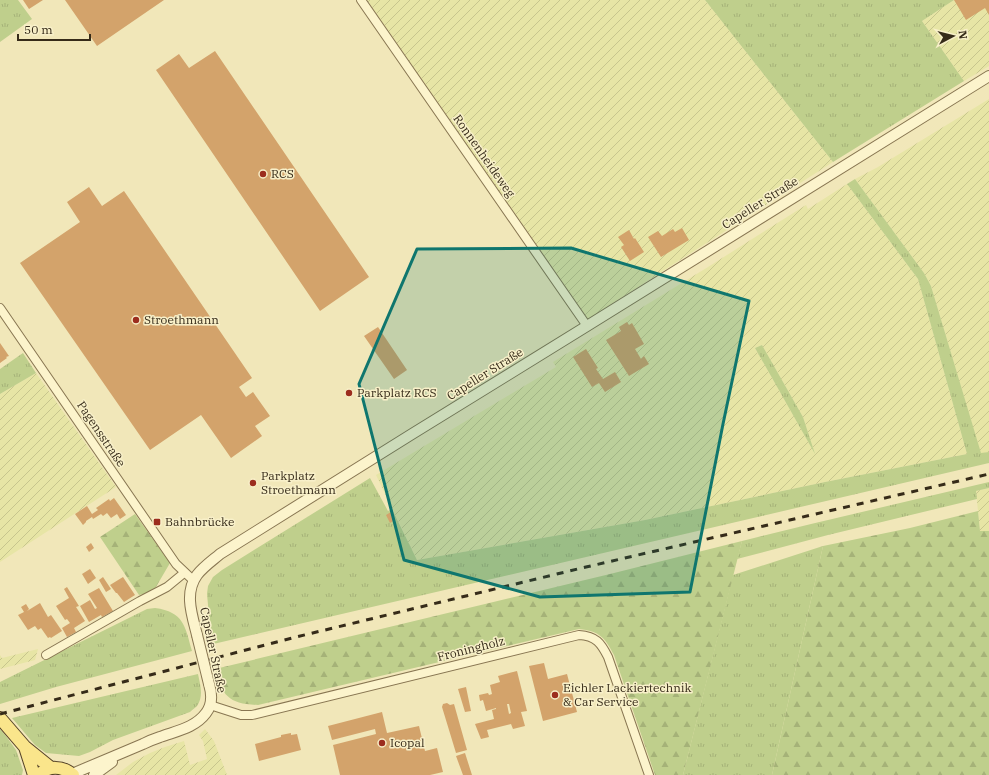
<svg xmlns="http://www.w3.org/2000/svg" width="989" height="775" viewBox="0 0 989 775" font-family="'IBM Plex Serif',serif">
<defs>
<pattern id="farmland-furrows" width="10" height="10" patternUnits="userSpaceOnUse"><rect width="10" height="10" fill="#e7e5a5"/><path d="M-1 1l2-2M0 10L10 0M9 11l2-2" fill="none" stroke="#c7c58d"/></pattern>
<pattern id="grass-tufts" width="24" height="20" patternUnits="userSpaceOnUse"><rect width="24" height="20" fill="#bfcf8c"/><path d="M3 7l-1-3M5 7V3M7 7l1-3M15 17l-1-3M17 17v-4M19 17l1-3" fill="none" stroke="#a5b278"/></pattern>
<pattern id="forest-firs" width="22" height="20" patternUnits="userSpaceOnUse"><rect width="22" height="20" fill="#bfcf8c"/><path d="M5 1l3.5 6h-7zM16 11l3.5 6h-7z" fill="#a5b278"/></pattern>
</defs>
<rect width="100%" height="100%" fill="#f1e7b9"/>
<path fill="url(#farmland-furrows)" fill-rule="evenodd" d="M367,0H705L750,57L833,162L588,319Z
M954,0H989V66L964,81L922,21Z
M989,99V452L981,454L931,286L924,273L855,179L878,167Z
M847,184L918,279L967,454L825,482L645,520L417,560L376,475L556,367L553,362L708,267L806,205L808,209ZM762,345L803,417L814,452L755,348Z
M36,373L116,487L0,562V394Z
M989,488V531H980L976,491Z
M38,649L35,660L0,669V655L2,658Z
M205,729L214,741L227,775H116L133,762L150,753L165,747L184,741L190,765L207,759L203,741L199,735Z"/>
<path fill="url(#grass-tufts)" d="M0,0H18L32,19L0,42Z
M705,0H954L922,21L964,81L833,162L750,57Z
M855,179L924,273L931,286L981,453L989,452V463L209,645L206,632L209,616L207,594L208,586L213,577L222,570L370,478L388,511L392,509L417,560L645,520L825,482L967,454L918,279L847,184Z
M762,345L803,417L815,454L755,348Z
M23,353L36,373L0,394V369Z
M989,482V488L976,491L977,499L828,535L737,559L742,541L811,524Z
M823,546L772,775H683L733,575Z
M155,608C184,612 185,626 192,651L56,687L0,704V682L147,609Z
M198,674C200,684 204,696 197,706C195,708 192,710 190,712L113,740L90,752L79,756L46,753L35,745L12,718Z
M0,729L6,736L16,750L23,770L22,775H0Z"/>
<path fill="url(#forest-firs)" d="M978,511L980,531H989V775H772L823,546L910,528Z
M135,514L170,563L153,592L139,595L100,537Z
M742,541L683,775H655L614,655C605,638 600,631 579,629L258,705C229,704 222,696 215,669L610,574Z"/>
<path fill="#d3a36b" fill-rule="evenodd" d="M23,0H43L29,9Z
M65,0H164L97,46Z
M954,0H989V15L985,8L966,20Z
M215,51L369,277L320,311L156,70L179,54L189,68Z
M89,187L102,206L124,191L252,378L239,387L246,397L253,392L270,416L255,426L262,436L231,458L201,415L150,450L20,263L80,222L67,202Z
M682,228L689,240L661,257L648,237L658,231L662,236L673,229L675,232Z
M629,230L634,239L635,238L644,252L630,261L621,247L624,245L618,237Z
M627,322L629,325L632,323L644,344L635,349L641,359L644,356L649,364L629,376L606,340L621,331L619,327Z
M378,327L407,370L394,379L364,336Z
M0,343L9,356L6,357L7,358L0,363Z
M586,349L598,368L596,369L603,379L615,372L621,382L605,392L599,383L592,387L573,357Z
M114,498L126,515L120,519L117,514L111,518L107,513L103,516L101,514L93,519L92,517L86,521V522L83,525L75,514L87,506L92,514L98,510L96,508L109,499L110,501Z
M391,512L395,520L390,523L386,515Z
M91,543L94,548L89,552L86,547Z
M90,569L96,578L88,584L82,574Z
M103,577L111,589L106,592L99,580Z
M123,577L135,595L124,602L117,593H116L110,585Z
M67,587L79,606L76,607L85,621L74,628L76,632L67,637L62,628L70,623L67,619L65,620L56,606L69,598L64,589Z
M99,588L113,611L102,617L101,615L89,622L80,606L90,600L95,609L97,608L88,594Z
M40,603L48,617L51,615L62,631L51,638L50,637L48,638L41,628L38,630L35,626L28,630L18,615L24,612L21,607L26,604L29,609L27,611Z
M544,663L548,679L567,674L577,712L543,721L529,666Z
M517,671L527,711L521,712L525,726L513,729L511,724L487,730L489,737L481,739L475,724L494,719L492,710L496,709V708L486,711L483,700L480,701L479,695L488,693L489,695L492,694L490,685L500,682L498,676ZM507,704H509L511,713L509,714Z
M466,687L471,711L465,712L458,689Z
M447,703L450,705L454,704L467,750L456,753L442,707L443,704Z
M382,712L387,733L419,726L425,751L437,748L443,772L430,775H340L333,745L376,734L375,729L332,740L328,726Z
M291,733V735L297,734L301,750L259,761L255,744L281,737V735Z
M465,753L472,775H463L456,756Z"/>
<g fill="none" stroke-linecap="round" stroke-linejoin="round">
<defs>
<path id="minor" d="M361,0L587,326
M0,308L176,564L194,581
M46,655L140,601L167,587L184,573
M210,705L241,715H252L579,635C596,636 601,643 608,657L649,775"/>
<path id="tertiary" d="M197,635C192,615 184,593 197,575C203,567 213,560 220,554L412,434L587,326L989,76
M72,774C96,764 119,754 143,744C149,741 154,739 160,737C176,731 195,728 206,713C213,704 212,694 209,684
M94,775L112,762"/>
<path id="primary" d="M0,718L25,747L51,768
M25,747L34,775
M39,775C48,765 63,766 73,775"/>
</defs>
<use href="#minor" stroke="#887652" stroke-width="10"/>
<use href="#tertiary" stroke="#887652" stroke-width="12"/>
<use href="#primary" stroke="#554328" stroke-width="14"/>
<use href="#minor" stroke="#fcf4cc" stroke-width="8"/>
<use href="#tertiary" stroke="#fcf4cc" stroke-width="10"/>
<use href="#primary" stroke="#fae58b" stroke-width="12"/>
<path stroke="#362b19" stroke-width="3" stroke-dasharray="7 7" stroke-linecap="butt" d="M0,714L296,637L586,567L989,474"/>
<defs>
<path id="tertiary-bridge" d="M197,635L209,684"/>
</defs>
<use href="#tertiary-bridge" stroke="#887652" stroke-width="12" stroke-linecap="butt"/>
<use href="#tertiary-bridge" stroke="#fcf4cc" stroke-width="10"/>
</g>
<path fill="#0f766e" fill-opacity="0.2" stroke="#0f766e" stroke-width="3" stroke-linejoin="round" d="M571,248L749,301L723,424L690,592L540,597L404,560L359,384L417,249Z"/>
<g fill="#9c2d1e" stroke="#f8f0c9" stroke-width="1.5">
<circle cx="263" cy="174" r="4"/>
<circle cx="136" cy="320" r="4"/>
<circle cx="349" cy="393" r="4"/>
<circle cx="253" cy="483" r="4"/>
<rect x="153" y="518" width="8" height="8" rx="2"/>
<circle cx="555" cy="695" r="4"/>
<circle cx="382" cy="743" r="4"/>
</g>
<g text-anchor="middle" stroke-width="3" stroke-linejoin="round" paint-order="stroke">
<g font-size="12" fill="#362b19" stroke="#f8f0c9">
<text transform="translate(484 156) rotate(55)" y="4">Ronnenheideweg</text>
<text transform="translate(760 203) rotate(-32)" y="4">Capeller Straße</text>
<text transform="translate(485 374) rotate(-32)" y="4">Capeller Straße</text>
<text transform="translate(101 434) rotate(56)" y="4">Pagensstraße</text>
<text transform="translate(471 649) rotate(-14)" y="4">Froningholz</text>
<text transform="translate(213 650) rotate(78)" y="4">Capeller Straße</text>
</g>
<g font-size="12" fill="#362b19" stroke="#f8f0c9" text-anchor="start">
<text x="271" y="178">RCS</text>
<text x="144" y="324">Stroethmann</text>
<text x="357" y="397">Parkplatz RCS</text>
<text x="261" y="480">Parkplatz<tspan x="261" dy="14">Stroethmann</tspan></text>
<text x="165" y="526">Bahnbrücke</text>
<text x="563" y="692">Eichler Lackiertechnik<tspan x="563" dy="14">&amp; Car Service</tspan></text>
<text x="390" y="747">Icopal</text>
</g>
</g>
<g transform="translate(953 36) rotate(83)" stroke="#f8f0c9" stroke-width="3" paint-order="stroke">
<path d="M0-3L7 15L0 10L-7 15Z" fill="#362b19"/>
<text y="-6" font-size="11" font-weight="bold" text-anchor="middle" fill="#362b19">N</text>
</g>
<path d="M18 34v6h72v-6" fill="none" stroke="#362b19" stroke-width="2"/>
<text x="24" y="34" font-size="12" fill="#362b19" stroke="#f8f0c9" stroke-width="3" paint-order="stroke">50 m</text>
</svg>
